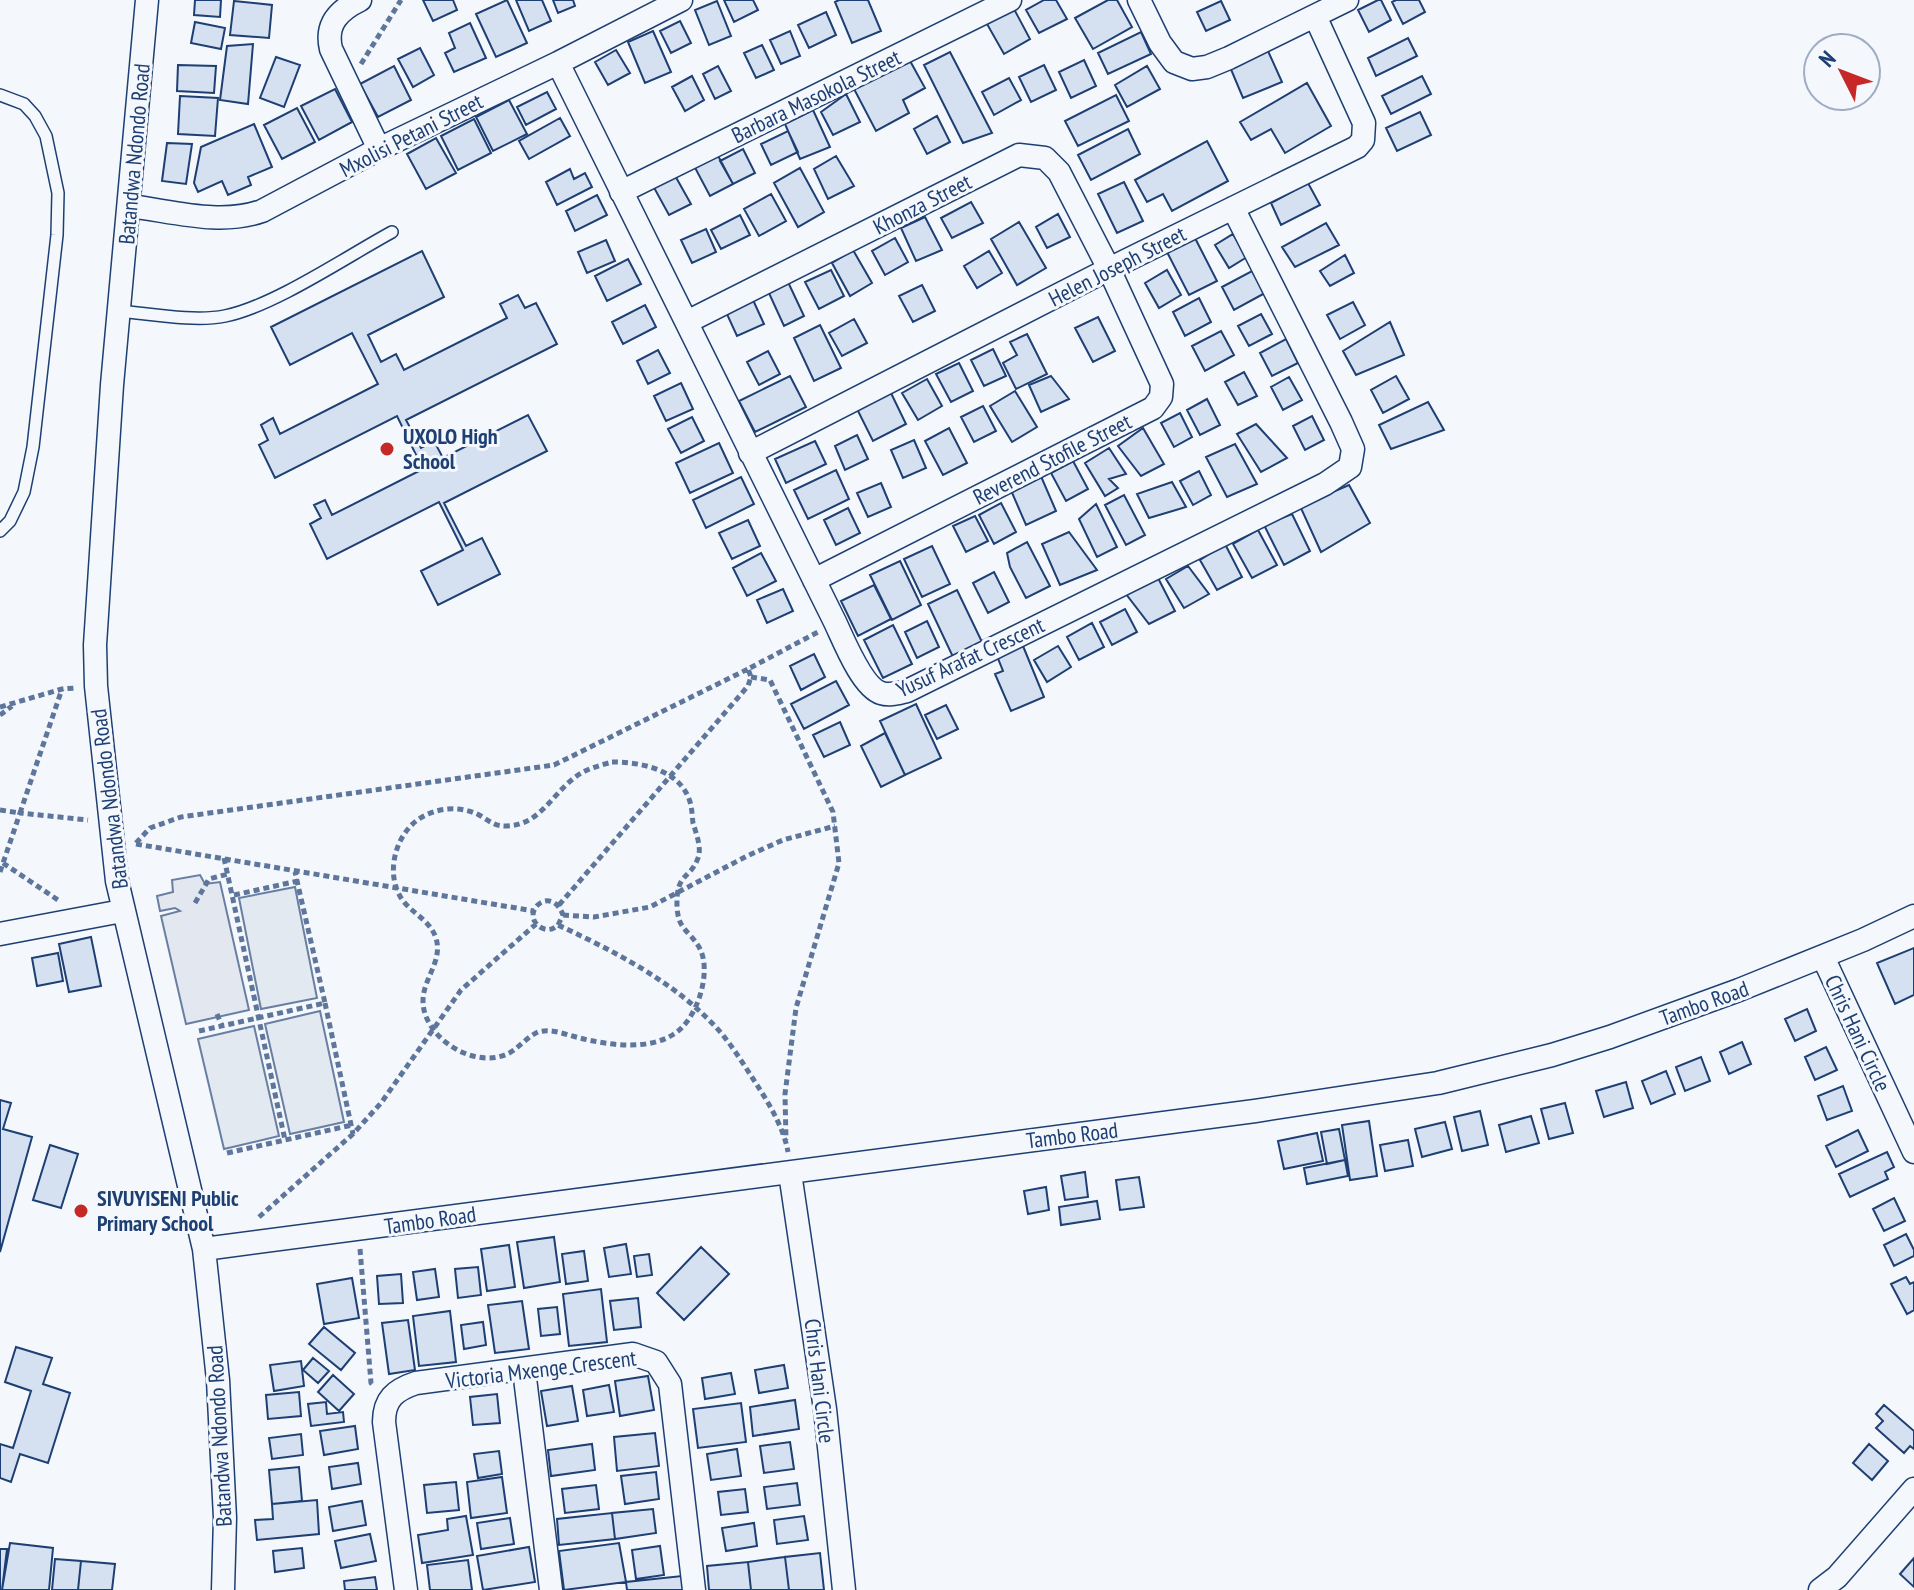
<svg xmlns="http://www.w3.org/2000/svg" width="1914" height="1590" viewBox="0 0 1914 1590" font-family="'PT Sans Narrow',sans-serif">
<rect width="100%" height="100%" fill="#f4f7fb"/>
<path fill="#e3e9f0" stroke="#687fa3" stroke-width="2" d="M295,887L317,998L261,1009L239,898Z
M320,1011L344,1122L290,1134L265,1024Z
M254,1026L279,1136L224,1149L198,1039Z"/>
<path fill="#e3e8f0" stroke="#687fa3" stroke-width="2" d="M200,875L205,884L220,882L249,1010L186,1024L161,916L180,911L175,908L160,911L157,896L173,892L172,880Z"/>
<path fill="#d5e0f0" stroke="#1d3f73" stroke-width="2" d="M195,0H221L220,17L194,15Z
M423,0H453L457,10L433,21Z
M507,0L527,43L496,57L476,14Z
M516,0H542L551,21L529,31Z
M553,0H573L575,6L558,13Z
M724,0H753L758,10L734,22Z
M839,0H868L881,31L852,43L835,2Z
M1044,0H1056L1067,19L1039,33L1026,10Z
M1108,0H1117L1132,27L1093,49L1075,18Z
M1378,0H1381L1391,20L1369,32L1358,10Z
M1396,0H1419L1425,12L1403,24L1392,2Z
M234,1L272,5L269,38L230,35Z
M717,1L731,36L709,45L695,10Z
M1221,1L1230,20L1206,31L1197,12Z
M1014,9L1030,39L1004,54L987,24Z
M826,12L836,35L809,48L798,25Z
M680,21L691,43L671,53L660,31Z
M195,22L225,28L221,49L191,43Z
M470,23L486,58L454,72L445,53L455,48L449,33Z
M653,31L671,72L645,83L628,42Z
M790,31L800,56L781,64L770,40Z
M1141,32L1151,54L1108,74L1098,53Z
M1408,38L1417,56L1376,76L1368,58Z
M253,44L248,104L220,100L227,46Z
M762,45L774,70L756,78L744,53Z
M420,48L434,75L413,87L398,59Z
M616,50L630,73L608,85L595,62Z
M1268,51L1282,82L1243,98L1230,67Z
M950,52L992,133L963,143L924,65Z
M276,57L300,65L284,107L260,98Z
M909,59L925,88L903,100L909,113L876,131L853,87Z
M1084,60L1096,86L1071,98L1059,72Z
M178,65L216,66L214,93L177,91Z
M1044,65L1056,90L1031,102L1019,77Z
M394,66L411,100L378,117L360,84Z
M718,66L731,91L715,99L703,74Z
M1147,66L1160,89L1127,107L1115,85Z
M692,76L704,100L685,111L672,87Z
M1422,76L1431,94L1391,114L1382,96Z
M1009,78L1021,100L994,115L982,92Z
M1307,83L1331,126L1285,153L1271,129L1251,140L1240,122Z
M335,89L352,122L319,140L301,106Z
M547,92L556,109L526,125L517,107Z
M846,94L860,122L833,135L821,112Z
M1116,95L1129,121L1078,146L1065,121Z
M180,96L218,98L215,136L178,134Z
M509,100L527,134L493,151L476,117Z
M297,108L315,142L282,159L264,125Z
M813,110L830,147L800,159L785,124Z
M1420,112L1431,135L1397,151L1386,128Z
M937,116L950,142L927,154L914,129Z
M560,118L570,136L529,159L519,141Z
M474,119L491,153L458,170L441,136Z
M254,124L272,167L248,177L251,185L228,195L222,181L198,192L194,183L201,147Z
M1128,129L1140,154L1091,180L1078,155Z
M788,131L798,152L771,165L761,144Z
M436,138L456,173L426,189L407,154Z
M1207,141L1228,181L1172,211L1163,194L1147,202L1135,180Z
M167,143L192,144L186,184L162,181Z
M743,149L755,173L733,184L720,161Z
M715,150L733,184L710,196L692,162Z
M836,156L854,186L828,199L814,169Z
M800,168L824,212L798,227L774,183Z
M570,169L574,179L585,173L592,187L557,205L546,182Z
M673,172L691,204L669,215L652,184Z
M1124,182L1143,221L1117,233L1098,194Z
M1308,183L1320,205L1281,225L1271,203Z
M771,194L786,221L759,236L744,209Z
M597,195L607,215L575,231L566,211Z
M971,202L983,223L952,238L941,218Z
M1058,214L1070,237L1047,248L1036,227Z
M740,215L750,235L721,249L711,230Z
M925,217L942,250L916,261L901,228Z
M1019,222L1046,268L1017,285L991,239Z
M1326,223L1339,245L1295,267L1282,247Z
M706,229L716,252L692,263L681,240Z
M1233,234L1247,257L1229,268L1215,245Z
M895,238L908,262L885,275L872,251Z
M1195,238L1217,281L1189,295L1167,252Z
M606,240L615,261L587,273L578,252Z
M853,250L872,283L850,296L832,263Z
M422,251L444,297L368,335L381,362L396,354L404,370L507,318L500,304L518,295L525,308L536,303L557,344L406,420L421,448L434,441L443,458L528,415L547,451L444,503L466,546L482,538L500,574L438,605L421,571L463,550L439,502L327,559L310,524L321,518L314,505L325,500L332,515L423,469L397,416L275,478L259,445L268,440L261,425L273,418L280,434L378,384L352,333L290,365L271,327Z
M989,251L1002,273L977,288L964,266Z
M1345,255L1354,273L1330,286L1320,271Z
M628,259L641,284L607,301L595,276Z
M831,270L844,296L819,309L805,282Z
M1167,270L1181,295L1159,308L1145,283Z
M1252,271L1265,293L1234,310L1222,287Z
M788,282L804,316L784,326L768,291Z
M922,285L935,311L913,322L899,296Z
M1199,298L1211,322L1185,336L1173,312Z
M753,300L764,324L737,336L726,312Z
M1353,302L1365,325L1340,339L1327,315Z
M645,305L656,327L623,344L612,322Z
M1261,314L1272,334L1249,346L1238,326Z
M1098,317L1115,351L1093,362L1075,328Z
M854,319L867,343L842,356L829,333Z
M1390,322L1404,355L1356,375L1343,351Z
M820,325L841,368L814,381L794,338Z
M1221,331L1234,355L1205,371L1192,346Z
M1027,334L1047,374L1016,389L1003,363L1017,355L1010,342Z
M1286,339L1298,363L1272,376L1260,353Z
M993,349L1006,376L984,386L971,360Z
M658,350L670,373L648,384L637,361Z
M768,351L780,374L759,385L747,362Z
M959,363L973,391L951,402L936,374Z
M1244,372L1257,396L1238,405L1225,382Z
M790,376L806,407L755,432L739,401Z
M1051,376L1069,399L1041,412L1029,385Z
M1396,376L1409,399L1383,413L1371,390Z
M1289,377L1302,400L1283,410L1271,387Z
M927,379L942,406L918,420L902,393Z
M681,383L693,409L666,421L654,396Z
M890,391L906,424L873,441L856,407Z
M1015,391L1037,427L1012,442L990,406Z
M1207,399L1220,425L1200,435L1187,410Z
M1428,402L1444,430L1391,449L1379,425Z
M983,406L996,431L974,442L961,417Z
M1180,413L1192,437L1174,447L1161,423Z
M1312,416L1324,440L1305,450L1293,426Z
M692,417L704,441L681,453L668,429Z
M1256,424L1287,458L1261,472L1237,434Z
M949,428L967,463L943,475L925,441Z
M1143,428L1164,464L1141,476L1118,446Z
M857,435L868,459L845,470L835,446Z
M914,440L926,468L903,478L891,450Z
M815,441L826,464L786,483L775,459Z
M719,443L733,473L690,493L676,463Z
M1235,444L1257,484L1227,497L1206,457Z
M1109,448L1126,474L1109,479L1118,488L1105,496L1085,463Z
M1073,461L1088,489L1066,501L1051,473Z
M836,470L849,499L808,519L794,490Z
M1199,471L1211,495L1193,505L1180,481Z
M1040,474L1056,511L1026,525L1010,488Z
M741,477L754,504L706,528L693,500Z
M1172,482L1186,507L1149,518L1137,494Z
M881,483L891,507L868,517L857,493Z
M1349,485L1370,523L1321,552L1300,506Z
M1124,495L1145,535L1126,545L1105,505Z
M1001,503L1016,532L994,544L979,515Z
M1096,504L1117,547L1097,557L1079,519Z
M848,508L860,533L836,545L824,520Z
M1292,514L1310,551L1284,565L1264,525Z
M975,516L988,541L966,552L953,526Z
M748,520L760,546L732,559L719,533Z
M1258,530L1277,565L1252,578L1233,544Z
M1069,532L1097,570L1060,585L1042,544Z
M1027,542L1050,586L1026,598L1010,567L1007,553Z
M1225,544L1242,577L1217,590L1200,560Z
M932,546L950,584L922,597L904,559Z
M761,553L776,581L747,596L733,568Z
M900,561L921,605L892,620L870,575Z
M1188,566L1209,594L1184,608L1166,579Z
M994,572L1009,602L988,613L973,583Z
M1157,576L1175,611L1149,624L1126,594Z
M874,585L891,619L858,636L841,601Z
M783,589L793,611L767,623L757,600Z
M957,590L982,642L953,657L928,604Z
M1125,609L1137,632L1112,645L1100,622Z
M927,621L939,647L917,658L905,632Z
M1092,623L1104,647L1079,660L1067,637Z
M893,625L912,664L883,678L864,640Z
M1023,646L1044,697L1011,711L995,674L1003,671L997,656Z
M1058,646L1071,667L1047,682L1034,660Z
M814,654L825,677L801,690L790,666Z
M836,681L849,705L804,729L791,704Z
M916,704L941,758L905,775L880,721Z
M946,705L958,729L937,739L925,715Z
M840,722L850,745L824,757L813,735Z
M885,733L905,775L881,787L861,746Z
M91,937L101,986L69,992L59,944Z
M1914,948V995L1895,1004L1877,963Z
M58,953L63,981L37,986L32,958Z
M1807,1009L1816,1031L1795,1041L1785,1019Z
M1742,1042L1751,1064L1729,1074L1720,1052Z
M1826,1047L1837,1070L1815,1080L1805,1057Z
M1701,1057L1710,1081L1685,1091L1676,1067Z
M1666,1071L1675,1094L1651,1104L1642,1081Z
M1626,1082L1633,1108L1604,1117L1596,1091Z
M1843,1086L1852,1111L1827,1120L1818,1096Z
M0,1100L11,1103L3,1129L32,1137L0,1252Z
M1565,1103L1573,1133L1549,1139L1541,1109Z
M1480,1111L1488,1145L1462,1151L1454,1117Z
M1531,1116L1539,1143L1506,1152L1499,1125Z
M1369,1121L1377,1176L1350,1180L1342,1125Z
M1445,1122L1452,1149L1422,1157L1415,1129Z
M1339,1129L1345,1160L1327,1164L1321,1132Z
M1858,1130L1868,1151L1836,1167L1826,1146Z
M1317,1133L1323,1161L1284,1169L1278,1141Z
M1408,1140L1413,1166L1385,1171L1380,1145Z
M50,1145L78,1154L61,1208L33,1200Z
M1887,1152L1894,1167L1885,1172L1888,1179L1850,1197L1839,1174Z
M1345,1160L1348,1176L1307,1184L1304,1168Z
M1085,1172L1088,1197L1065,1200L1061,1176Z
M1139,1177L1144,1207L1120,1210L1116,1180Z
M1046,1187L1049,1210L1028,1214L1024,1191Z
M1894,1198L1905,1221L1884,1231L1873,1209Z
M1097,1201L1100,1219L1061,1225L1059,1207Z
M1906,1234L1914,1250V1256L1894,1266L1884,1245Z
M554,1237L560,1282L524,1288L517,1242Z
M626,1244L631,1274L609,1277L604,1248Z
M509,1245L515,1287L487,1291L481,1249Z
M701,1247L729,1274L684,1320L657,1293Z
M584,1251L588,1281L566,1284L562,1254Z
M649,1254L652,1275L637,1277L634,1256Z
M478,1267L481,1295L458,1298L455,1269Z
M435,1269L439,1297L417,1300L413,1272Z
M401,1274L403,1303L379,1304L377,1276Z
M1906,1277L1910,1284L1914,1282V1310L1907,1314L1891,1284Z
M352,1278L359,1318L324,1324L317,1284Z
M601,1289L607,1342L569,1346L563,1294Z
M638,1298L641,1327L614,1330L610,1301Z
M522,1301L529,1349L495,1353L488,1305Z
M557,1307L560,1334L541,1336L538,1309Z
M450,1311L456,1362L419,1366L413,1316Z
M408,1320L415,1370L389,1374L382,1323Z
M483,1322L486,1345L464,1349L461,1325Z
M324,1327L355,1353L341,1370L309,1344Z
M16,1347L52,1358L43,1384L70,1393L48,1463L20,1454L11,1482L0,1478V1444L13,1448L31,1391L5,1382Z
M313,1358L329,1371L318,1383L303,1370Z
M301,1361L304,1386L274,1391L270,1365Z
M784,1365L788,1388L759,1393L755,1370Z
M731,1373L735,1394L705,1399L702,1378Z
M333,1375L354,1394L339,1411L318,1392Z
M648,1376L654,1410L620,1416L615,1381Z
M609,1385L614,1412L587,1416L583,1390Z
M572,1386L578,1421L547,1426L541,1391Z
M299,1392L301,1416L268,1419L266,1395Z
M497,1394L500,1423L473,1425L470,1397Z
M795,1400L799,1429L753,1436L750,1407Z
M326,1402L327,1414L343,1412L344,1422L311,1426L308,1404Z
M741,1403L746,1442L698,1448L693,1409Z
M1884,1405L1914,1431V1449L1910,1446L1904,1453L1876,1428L1883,1421L1876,1414Z
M355,1426L358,1449L324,1455L320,1431Z
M655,1433L659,1466L617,1471L614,1437Z
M301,1434L303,1455L272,1459L269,1438Z
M790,1442L794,1469L764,1473L760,1446Z
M592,1444L595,1470L551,1476L548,1450Z
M1869,1444L1888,1461L1872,1480L1853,1463Z
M737,1449L741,1476L711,1480L707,1454Z
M499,1451L502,1474L478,1478L474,1454Z
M358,1463L361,1484L332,1489L329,1467Z
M299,1467L302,1501L272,1504L269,1470Z
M656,1472L659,1499L625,1504L621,1476Z
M502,1477L507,1513L471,1518L467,1482Z
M456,1482L459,1510L427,1513L424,1485Z
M797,1483L800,1505L767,1509L764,1487Z
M596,1485L599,1509L565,1513L562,1489Z
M745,1489L748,1512L721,1515L718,1492Z
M317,1500L319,1534L257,1540L255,1520L273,1519L272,1504Z
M362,1501L366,1525L333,1531L329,1507Z
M653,1509L656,1533L615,1539L612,1513Z
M612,1513L615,1539L559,1545L557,1519Z
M466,1516L473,1555L422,1563L418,1535L448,1530L447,1519Z
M804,1516L808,1540L777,1544L774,1520Z
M510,1518L514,1544L481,1549L477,1523Z
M754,1523L757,1546L726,1551L722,1528Z
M370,1534L376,1561L341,1568L335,1541Z
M10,1543L53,1548L49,1590H2Z
M619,1543L626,1582L564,1590L559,1551Z
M660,1546L664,1575L636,1579L632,1550Z
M529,1547L535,1582L483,1590L477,1556Z
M302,1548L304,1568L275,1572L273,1551Z
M0,1549H7L2,1590H0Z
M820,1553L824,1590H789L785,1557Z
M785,1557L789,1590H751L748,1562Z
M1914,1558V1587L1900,1574Z
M55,1559L81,1561L78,1590H52Z
M468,1560L472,1590H430L427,1565Z
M81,1561L115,1564L112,1590H78Z
M748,1562L751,1590H709L707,1566Z
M682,1576L684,1590H627L626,1582Z
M375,1577L377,1590H345L344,1581Z"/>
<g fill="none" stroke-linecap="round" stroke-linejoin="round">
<defs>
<path id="lane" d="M0,95L24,104L35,116L46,136L58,193L57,235L33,447L24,492L10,521L0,531
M120,311C151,314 195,322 225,316C274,306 346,257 392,232"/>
<path id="street" d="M147,0L112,385L95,645L96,686L117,881L204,1249L218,1380L225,1518L223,1590
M360,0C339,10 325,24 331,49L379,149
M1139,0L1160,43L1174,62L1192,69L1207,67L1229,58L1347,0
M558,63L835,622C844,641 862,687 881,693C890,696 898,693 907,691L1325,484L1350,467L1353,449L1341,422L1233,208
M621,192L1010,0
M129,206C172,211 220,226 262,211L379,149L558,63L681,0
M687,322L1019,155L1045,158L1059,172L1109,269L1162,384L1161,397L1153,408L814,580
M750,453L1109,269L1357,147L1363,140L1364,123L1315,16
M0,934L122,911
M1823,957L1914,1152
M790,1173L825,1409L844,1590
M204,1249L1255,1111L1438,1083L1552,1055L1610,1037L1739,990L1863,940L1914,916
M524,1370L551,1590
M406,1590L384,1422C384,1399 395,1390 416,1383L633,1354L656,1362L670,1384L694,1590
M1820,1590L1837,1577L1914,1489"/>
</defs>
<use href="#lane" stroke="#1d3f73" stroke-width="14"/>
<use href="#street" stroke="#1d3f73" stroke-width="25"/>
<path stroke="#5e769c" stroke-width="5" stroke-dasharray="6 4" stroke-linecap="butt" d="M361,64L401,0
M751,677L770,680L833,812L839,863L796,1008L785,1094L786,1140
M0,707L62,689L76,688
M0,715L12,706
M612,762C640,762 678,769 689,799C692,806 692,815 693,823C696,833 702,848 698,858C690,880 676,872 677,906C678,930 688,929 699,947C713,971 697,1020 674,1034C648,1051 608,1045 580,1038C566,1035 552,1028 538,1032C529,1036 522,1044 514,1050C481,1074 423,1040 423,1001C423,978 443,962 436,938C430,921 415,915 404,902C387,881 392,848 408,829C424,809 456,803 479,815C488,820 495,827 507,826C539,825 551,796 574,778C585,769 598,766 612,762Z
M0,810L20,813L62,689
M136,843L150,828L181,817L554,765L748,669
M136,844L534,911
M224,858L285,1140
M3,863L58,900
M0,872L20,813L88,820
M234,895L298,881
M195,903L209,879L228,874
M559,905L748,686L751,677L748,669L818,632
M563,915L594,917L650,907L747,856L783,840L835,826
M558,925L563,915C551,883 519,913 540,927C547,931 552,930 558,925C616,952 679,984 722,1034C735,1050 746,1068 757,1085C770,1105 784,1129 788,1152
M325,1003L353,1134
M217,1014L222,1026
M199,1031L325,1003L295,872
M227,1153L352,1125
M259,1217L353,1134L381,1103L461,990L536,924
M360,1249L371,1383L373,1385"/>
<use href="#lane" stroke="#f4f7fb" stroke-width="11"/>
<use href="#street" stroke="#f4f7fb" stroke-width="22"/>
</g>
<g fill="#c62828" stroke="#f4f7fb" stroke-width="3">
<circle cx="387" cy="449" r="8"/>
<circle cx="81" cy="1211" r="8"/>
</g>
<g text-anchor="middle" stroke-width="6" stroke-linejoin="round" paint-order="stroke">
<g font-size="22" fill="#1d3f73" stroke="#f4f7fb">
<text transform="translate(816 96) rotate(-26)" y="8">Barbara Masokola Street</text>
<text transform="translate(411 135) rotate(-27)" y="8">Mxolisi Petani Street</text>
<text transform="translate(134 154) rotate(-85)" y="8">Batandwa Ndondo Road</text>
<text transform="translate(922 204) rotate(-27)" y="8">Khonza Street</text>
<text transform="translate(1117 266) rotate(-27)" y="8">Helen Joseph Street</text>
<text transform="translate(1052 459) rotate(-27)" y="8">Reverend Stofile Street</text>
<text transform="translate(970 657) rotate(-25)" y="8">Yusuf Arafat Crescent</text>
<text transform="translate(109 799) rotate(-97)" y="8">Batandwa Ndondo Road</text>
<text transform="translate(1704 1003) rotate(-20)" y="8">Tambo Road</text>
<text transform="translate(1858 1033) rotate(65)" y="8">Chris Hani Circle</text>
<text transform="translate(1072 1135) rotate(-7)" y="8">Tambo Road</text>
<text transform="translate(430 1220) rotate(-8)" y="8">Tambo Road</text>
<text transform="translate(541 1369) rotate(-7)" y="8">Victoria Mxenge Crescent</text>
<text transform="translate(820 1381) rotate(83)" y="8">Chris Hani Circle</text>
<text transform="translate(219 1436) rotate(-93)" y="8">Batandwa Ndondo Road</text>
</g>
<g font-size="22" font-weight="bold" fill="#1d3f73" stroke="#f4f7fb" text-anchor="start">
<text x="403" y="444">UXOLO High<tspan x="403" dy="25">School</tspan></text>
<text x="97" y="1206">SIVUYISENI Public<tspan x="97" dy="25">Primary School</tspan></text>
</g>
</g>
<g transform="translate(1842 72) rotate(312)"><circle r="38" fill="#f4f7fb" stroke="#9eadc5" stroke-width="2"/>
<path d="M0-6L14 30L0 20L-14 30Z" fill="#c62828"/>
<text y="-12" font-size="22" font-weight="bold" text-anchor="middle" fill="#1d3f73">N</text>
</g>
</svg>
